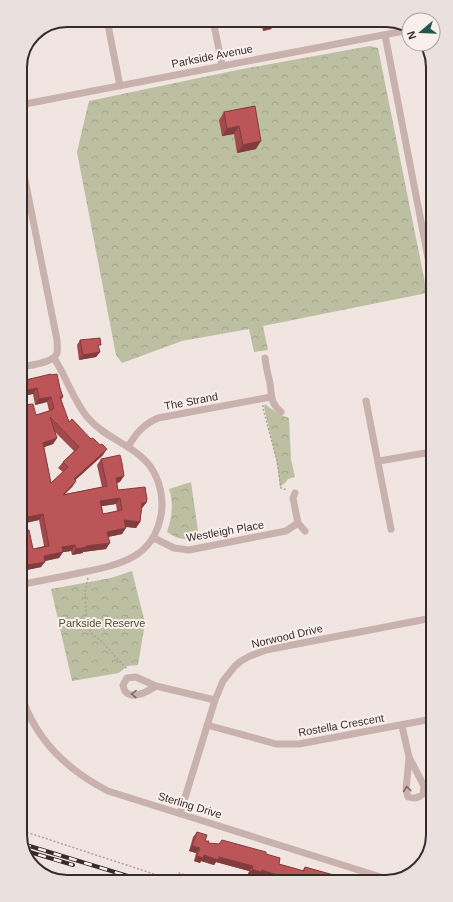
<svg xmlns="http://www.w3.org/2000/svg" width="453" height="902" viewBox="0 0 453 902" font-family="Arial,sans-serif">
<defs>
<pattern id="park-crowns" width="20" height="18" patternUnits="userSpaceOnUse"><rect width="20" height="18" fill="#bdbfa2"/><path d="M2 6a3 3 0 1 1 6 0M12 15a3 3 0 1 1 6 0" fill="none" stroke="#a3a48c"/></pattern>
</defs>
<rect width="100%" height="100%" fill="#f1e5e1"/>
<path fill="url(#park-crowns)" d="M370,46L378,48L427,293L263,326L268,350L254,352L249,329L182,341L122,363L116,355L77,152L89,101L237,70Z
M265,404L278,414L289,418L291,459L295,477L288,479L286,482L280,487L277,463L264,407Z
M191,482L199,538C186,540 178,540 167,532C172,518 174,504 169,489Z
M132,571L145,623L138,665L127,666L119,673L72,681L51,589L111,578Z"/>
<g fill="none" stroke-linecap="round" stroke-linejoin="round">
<path stroke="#b49c98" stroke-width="1.5" stroke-dasharray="2 2" stroke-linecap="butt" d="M263,405V408L277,461L281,488L287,490
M88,578L85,591L86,614L89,628L92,634L101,641L128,670
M23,831L163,877H173L179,873L189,876L193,881"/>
<path stroke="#c9b2ad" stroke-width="7" d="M107,20L120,86
M213,20L222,65
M385,35L430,268
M20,105L409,30
M20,155L57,340C57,344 58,349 57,353C54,363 30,365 21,367
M265,358C266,366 268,375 270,383C272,396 270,403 281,412
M366,401L391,529
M128,447C136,433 144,424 158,418L271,397
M379,461L431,452
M295,493L293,498L298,523L305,531
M154,538L174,548L189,550L286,531L298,523
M22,584C41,581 60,577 79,573C117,565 153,560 161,515C164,499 160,480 150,466C134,445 106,439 88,418C73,400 67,378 54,358
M156,686C147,692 126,704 123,685L127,678L136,677L156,686L215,700
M23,700C38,743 69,771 108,791L387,879
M207,725L276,744H299L432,719
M402,726L409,757L406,790L408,797C415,799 418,798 423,794L424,786L409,757
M180,814L215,700L223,681L235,666L241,661L250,656L266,650L432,618"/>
<defs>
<path id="rail" d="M23,844L144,881
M23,850L73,865"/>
</defs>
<use href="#rail" stroke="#382c2b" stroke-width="4"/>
<use href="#rail" stroke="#f9f0ed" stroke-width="2.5" stroke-dasharray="8" stroke-linecap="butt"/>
</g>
<path fill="#a1494c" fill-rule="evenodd" d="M242,20H276L277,21L271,29L263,31L261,24L243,28Z
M255,106L256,149L237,153L234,134L222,136L219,120L224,112Z
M80,340L99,348L100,352L96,357L79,360L77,345Z
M51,375L60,388L63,397L61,400L69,422L103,455L75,480L76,481L72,487L65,494L102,487L97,465L101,459L120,482L117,483L118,490L146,503L142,508L140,522L136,528L126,527L122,534L108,537L106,549L83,552V553L72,555L71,551L63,552L59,558L45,561L41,567L22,571V405L36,415L49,411L47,402L35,405L33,394L22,396L21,381ZM55,432L74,451L63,462L58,468L63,472L51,483L44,447L53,444L57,438ZM116,504L117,511L103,514L102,506ZM39,520L44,546L33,549L25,530L24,523Z
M197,832L205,841L208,843L266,854L279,864L302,871L305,867L348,879L259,875L257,877L248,874L249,871L216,862L214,865L201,861L200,863L194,861L196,853L189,851L193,837Z"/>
<path fill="#833c3e" d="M248,20H264L261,24L243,28Z
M277,21L271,29L263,31L268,23Z
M239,126L234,134L222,136L227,129Z
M261,141L256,149L237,153L243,145Z
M100,352L96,357L79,360L83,355Z
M37,388L33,394L22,396V397V394L24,391Z
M51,397L47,402L35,405L39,399Z
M57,438L53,444L39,449L43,443Z
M107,449L103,455L70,485L74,479Z
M124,476L120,482L112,484L116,478Z
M76,481L72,487L58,500L63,495Z
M120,498L116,504L96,507L100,501Z
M142,503H146L142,508L138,509Z
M43,514L39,520L22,524L23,518Z
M124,520L140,522L136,528L120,526Z
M126,528L122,534L103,538L107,532Z
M110,543L106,549L83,552V553L72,555L76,549L86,546Z
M75,545L71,551L58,553L62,547Z
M63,552L59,558L40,562L44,556Z
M45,562L41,567L22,571V566Z
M192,846L200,848L196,853L189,851Z
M204,855L219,857L253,866L249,871L216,862L214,865L201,861L200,863L194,861L197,856Z
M252,869L262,870L292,880H274L259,875L257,877L248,874Z"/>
<path fill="#bb5558" stroke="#833c3e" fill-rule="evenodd" d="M267,20H276L277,21L268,23Z
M255,106L261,141L243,145L239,126L227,129L224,112Z
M100,338L101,345H98L100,352L83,355L80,340Z
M51,374V375L57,374L60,388L63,397H60L69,422L72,419L91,439L92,438L94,439L100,445L102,444L107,449L74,479L76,481L63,495L107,486L101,459L120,455L122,463L124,476L116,478L118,490L145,487L147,499L146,503H142L140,522L124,520L126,528L107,532L110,543L86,546L87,547L76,549L75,545L62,547L63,552L44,556L45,562L22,566V434L27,433L22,405L33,404L36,415L52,410V409L54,408L51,397L39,399L37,388L24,391V393L22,394L21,381ZM50,417L79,447L63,462L68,467L51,483L43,443L57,438ZM120,498L122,510L103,514L100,501ZM43,514L49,546L33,549L29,530H25L23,518Z
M197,832L207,835L205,841H209L208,843L219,844L222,840L266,852V854L280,858L279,864L304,871L305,867L348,879L292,880L262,870L261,872L252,869L253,866L219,857L218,860L204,855L203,858L197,856L200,848L192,846Z"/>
<defs><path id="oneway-chevron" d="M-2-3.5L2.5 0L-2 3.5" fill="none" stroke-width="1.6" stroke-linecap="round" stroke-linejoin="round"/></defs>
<g stroke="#796866">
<use href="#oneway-chevron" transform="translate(134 694) rotate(-178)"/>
<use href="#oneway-chevron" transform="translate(407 789) rotate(-97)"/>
</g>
<g text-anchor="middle" stroke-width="4" stroke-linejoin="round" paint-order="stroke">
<g font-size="11" fill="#382c2b" stroke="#f9f0ed">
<text transform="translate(212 56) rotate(-11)" y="4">Parkside Avenue</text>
<text transform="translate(191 401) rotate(-11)" y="4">The Strand</text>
<text transform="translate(225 531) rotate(-10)" y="4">Westleigh Place</text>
<text transform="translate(287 636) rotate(-13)" y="4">Norwood Drive</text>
<text transform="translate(341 725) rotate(-10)" y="4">Rostella Crescent</text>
<text transform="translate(190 805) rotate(17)" y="4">Sterling Drive</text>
</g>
<g font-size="11" fill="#515431" stroke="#f9f0ed">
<text x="102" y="627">Parkside Reserve</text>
</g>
</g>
<path d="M0 0H453V902H0ZM67 27H386A40 40 0 0 1 426 67V835A40 40 0 0 1 386 875H67A40 40 0 0 1 27 835V67A40 40 0 0 1 67 27Z" fill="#eae0dd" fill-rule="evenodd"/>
<path fill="none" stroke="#382c2b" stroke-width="2" d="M67 27H386A40 40 0 0 1 426 67V835A40 40 0 0 1 386 875H67A40 40 0 0 1 27 835V67A40 40 0 0 1 67 27Z"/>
<g transform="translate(421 32) rotate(251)"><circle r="19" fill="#f9f0ed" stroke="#aca29f"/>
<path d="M0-3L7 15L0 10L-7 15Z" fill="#24564b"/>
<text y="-6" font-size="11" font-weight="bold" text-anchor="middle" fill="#382c2b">N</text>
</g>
</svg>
